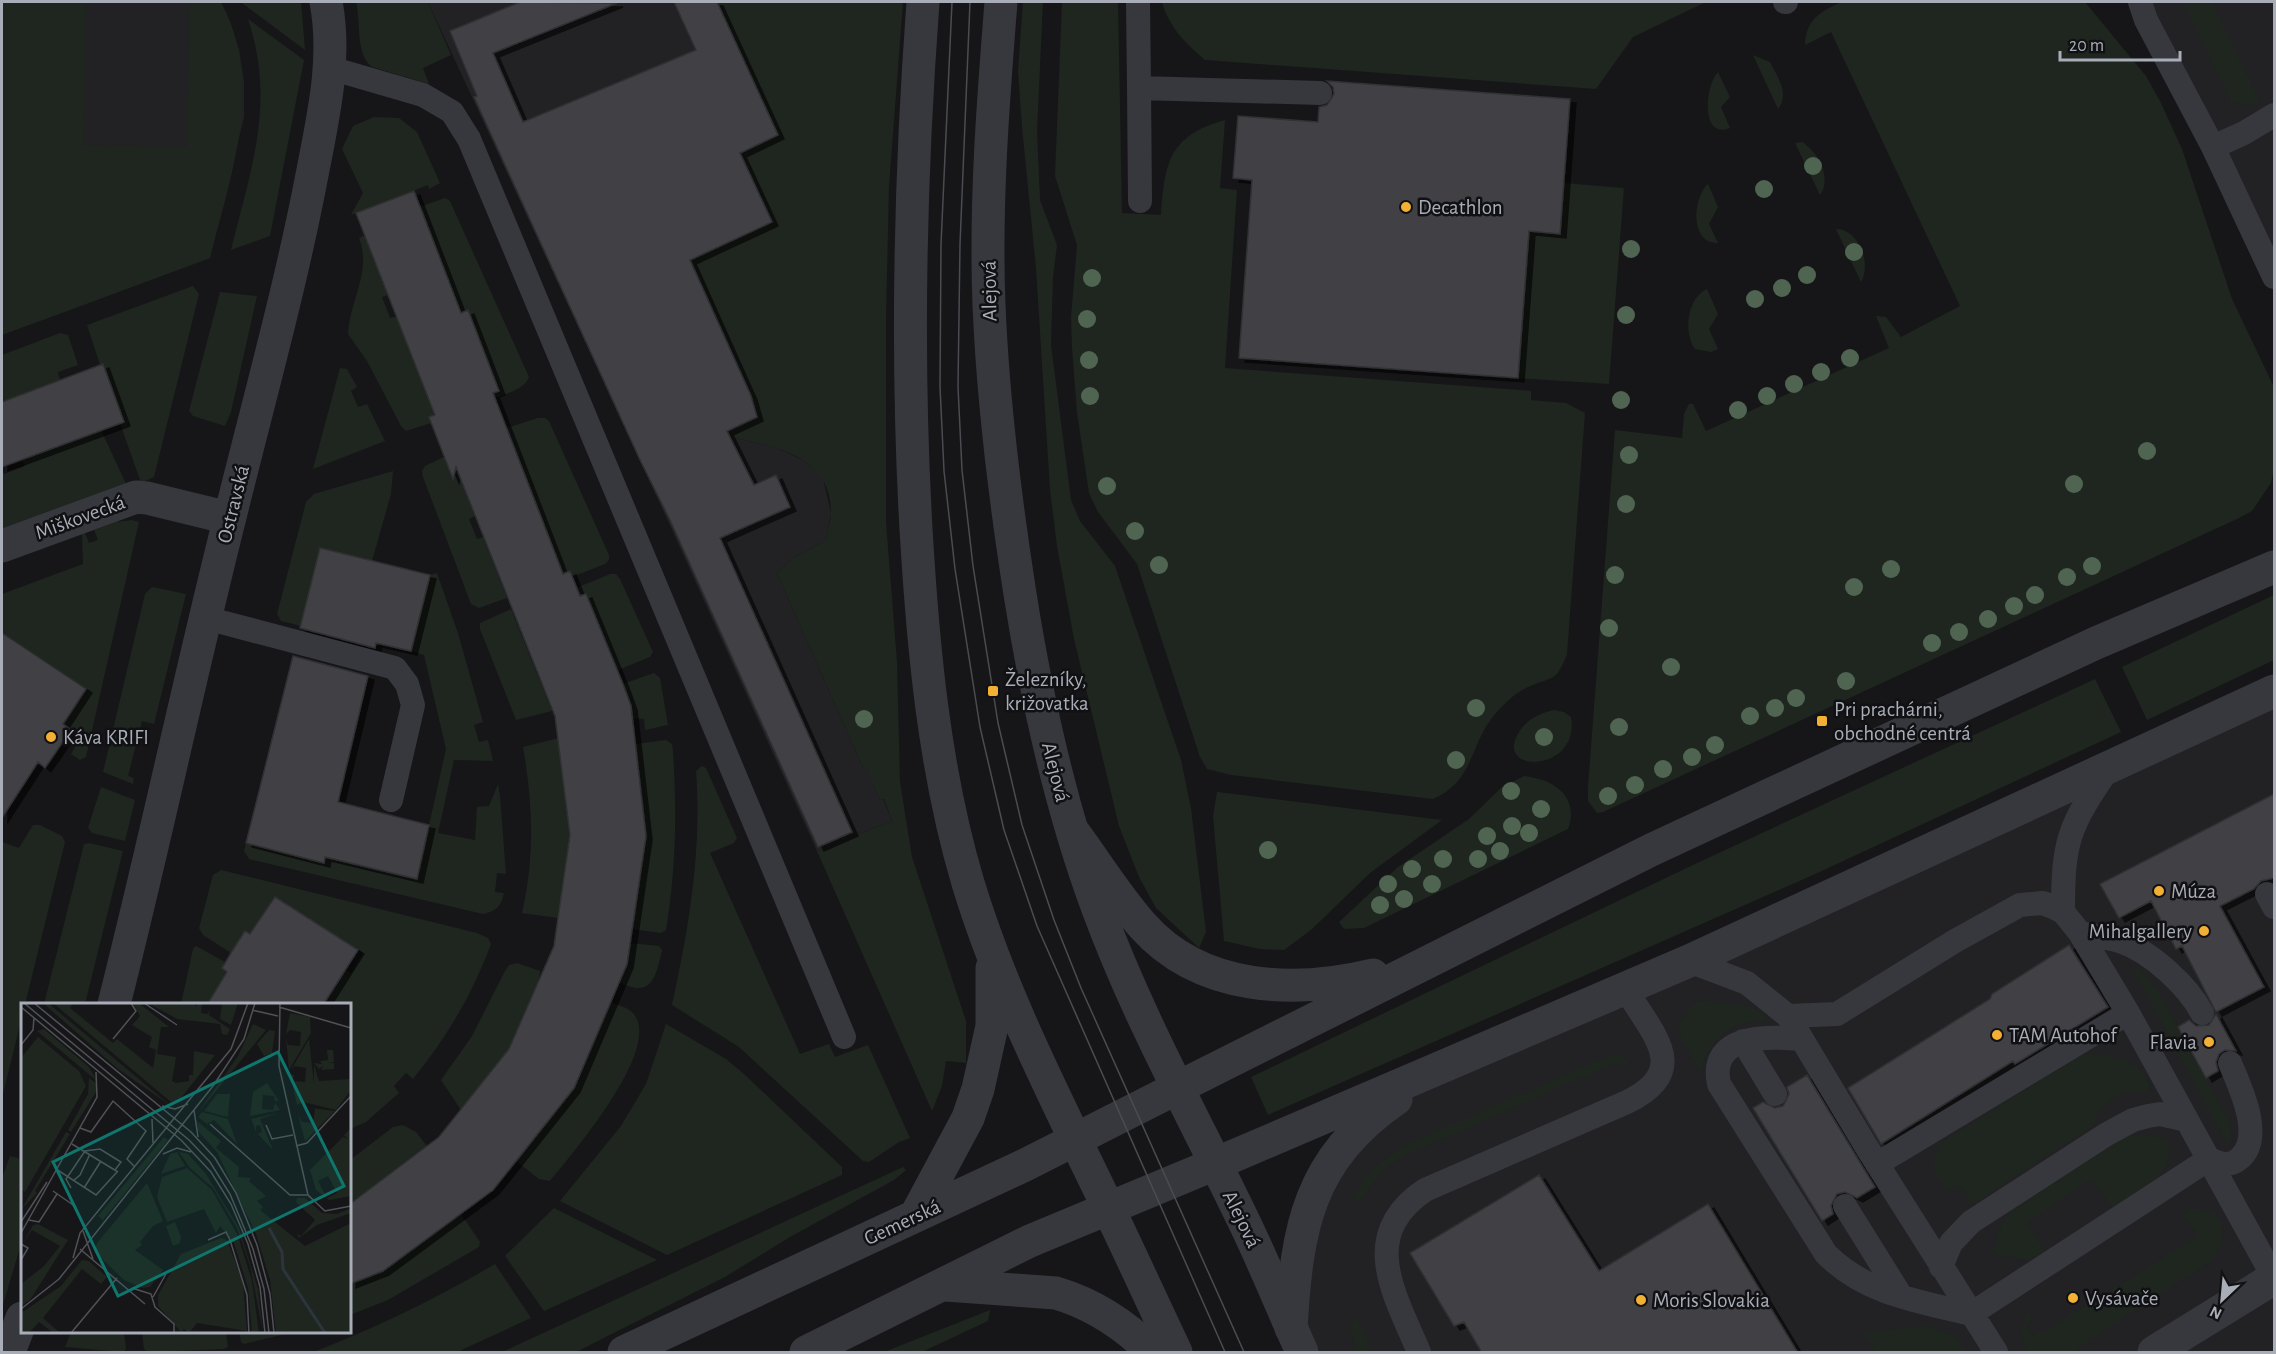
<svg xmlns="http://www.w3.org/2000/svg" width="2276" height="1354" viewBox="0 0 2276 1354" font-family="'Alegreya Sans',sans-serif">
<defs>
<filter id="shadow"><feDropShadow dx="6" dy="4" stdDeviation="0" flood-color="#0009"/></filter>
</defs>
<rect width="100%" height="100%" fill="#161618"/>
<path fill="#222225" d="M2,2H221L239,49L244,81V117L210,258L43,320Z
M428,2H716L778,135L772,222L724,244L757,417L725,432L727,436L775,447L803,460L822,474L831,513L826,540L793,558L777,573L863,768L866,767L880,800L883,799L892,821L817,851L668,521Z
M2140,2H2274V256Z
M2274,691V1352H1302L1295,1268L1372,1116Z"/>
<path fill="#1e261f" d="M2,2H86L83,145L187,147L190,2H221C265,84 231,174 210,258L2,335Z
M241,2H301L305,50L242,3Z
M356,2H428L451,55L423,68L429,84L372,67C355,54 361,21 356,2Z
M716,2H903L889,186L886,318V522L897,662L900,782L912,857L966,1021V1063L946,1061L942,1086L932,1111L817,851L892,821L884,799L880,800L866,768H863L777,573L793,558L826,540C827,531 831,521 831,512C831,454 772,446 726,436L724,432L756,417L673,225L724,244L772,222L744,152L778,135Z
M1023,2H1043L1037,131L1040,200L1057,245L1053,277L1051,345L1071,500L1080,521L1115,566L1181,760L1191,808L1206,932L1199,948L1156,908L1139,877L1119,826L1074,639L1057,546L1050,490L1036,268L1022,127L1018,71Z
M1062,2H1118L1122,213L1161,215C1165,163 1168,136 1225,120L1220,188L1237,190L1225,368L1531,391V400L1566,403L1585,413L1567,654C1556,683 1553,676 1528,687C1515,693 1506,702 1496,713C1469,743 1476,780 1433,799L1231,775L1207,769L1200,757L1137,564L1098,512L1089,493L1077,413L1072,348L1071,317L1077,245L1055,176Z
M1162,2H1706L1633,37L1596,89L1205,60C1185,43 1169,27 1162,2Z
M1842,2H2085L2146,76L2161,103L2182,149L2232,299L2274,387V468L2271,483L2252,511L2239,518L1603,812L1597,813L1588,801V787L1615,430L1682,438L1684,414L1689,404H1693L1706,431L1889,348L1876,316L1886,317L1901,337L1960,306L1831,32L1805,45C1806,20 1820,11 1842,2Z
M2183,2H2212L2261,104L2249,105L2231,102Z
M248,19L304,60L270,236L231,250C251,168 276,103 248,19Z
M1753,55L1770,62C1778,78 1790,93 1778,109Z
M1718,72L1730,97L1721,107L1730,128C1700,140 1705,85 1718,72Z
M374,117L399,118L417,132L440,183L429,189L428,185L351,215L363,193L342,149L353,126Z
M1802,142C1819,152 1832,179 1820,195L1795,143Z
M1564,183L1624,188L1609,384L1518,378L1529,231L1560,233Z
M1708,184L1718,207L1709,224L1718,243C1690,244 1692,199 1708,184Z
M445,198L450,201L529,377C525,389 506,394 495,398L493,393L499,391L468,310L462,312L420,207Z
M1836,229C1859,229 1872,264 1861,282Z
M365,235L388,295L382,297L390,318L397,316L435,415L429,417L431,423L406,431L401,426L367,361L348,334C350,300 372,271 359,238Z
M193,286L199,294L154,477L141,483L120,423L124,421L103,364L100,365L87,325Z
M1707,289L1718,314L1709,329L1718,349L1711,352L1695,349C1683,332 1687,298 1707,289Z
M220,292L257,296L231,412L225,426L193,416L189,411Z
M60,333L68,335L78,365L58,372L60,380L2,402V355Z
M340,368L347,369L357,387L351,391L358,407L367,404L385,441L313,469Z
M538,418H545L549,421L609,555V560L605,564L572,577L570,571L563,574L506,428Z
M101,430L128,488L2,534V470L4,474L25,466L22,460Z
M444,457H452L475,516L469,519L477,539L483,537L507,598L479,608L471,604L423,477L422,471L425,466Z
M393,471L391,494L372,561L320,548L301,626L281,621L277,614L306,502L314,494Z
M132,520L139,522L86,757L80,760L71,754L75,747L63,740V724L86,689L2,633V594L83,564L82,534L85,533L89,543L98,540L94,530L116,522Z
M437,573L458,633L483,722L474,725L479,742L488,740L493,761L454,760L438,833L475,840L477,807L489,806L498,784L500,796L506,874L497,873L495,892L504,893C501,907 496,911 483,914L249,859L244,851L246,843L324,863L325,857L417,879L446,749L424,655L411,651L430,575Z
M610,574H616L620,579L653,652L650,657L618,670L586,594L580,596L576,588Z
M152,587L186,594L154,724L142,721L128,776L134,778L133,784L103,772L145,594Z
M2274,595V660L2147,720L2122,667Z
M511,609L552,711L516,720L480,629V623Z
M654,673L660,678L668,725L645,730L644,719L633,718L632,714L629,715L623,684Z
M2095,679L2121,732L1813,875L1268,1115L1251,1077L1697,863Z
M1554,710L1564,712L1571,717C1581,773 1492,775 1519,732C1527,719 1540,713 1554,710Z
M559,738L570,835L558,918L522,913C535,856 533,804 523,747Z
M666,740L672,744L673,751C677,814 676,869 666,930L661,933L632,929L645,846V825L636,744Z
M702,766L706,768L737,838L734,843L710,853L800,1054L829,1044L835,1057L868,1045L910,1138L899,1142L869,1162L863,1161L739,1047L672,1005C689,927 702,851 696,771Z
M1524,776C1554,779 1580,797 1568,829L1364,928L1344,929L1339,922L1398,867L1469,819L1502,787Z
M101,787L135,800L125,841L92,833L88,828Z
M1217,792H1218L1442,820L1370,873L1311,930L1284,950L1260,949L1224,941L1213,816Z
M33,825H40L62,836L65,842L2,1098V842L19,848Z
M89,843L123,851L85,1004H44L84,844Z
M221,870L477,933L488,938L491,944C472,995 447,1037 413,1079L406,1073L394,1086L399,1093L366,1122L350,1129V1004H323L345,970L351,973L363,953L275,897L250,934L245,931L231,953L203,935L199,928L213,875Z
M630,943L659,946L662,950C656,977 652,999 619,982L623,975L619,974L628,956Z
M196,946L225,962L222,968L227,972L207,1004H181L193,949Z
M517,963L540,971L539,979L509,1049L461,1110L441,1080L472,1036L505,971L509,965Z
M2130,964L2145,975L2158,991L2232,1126L2229,1147Z
M1699,1000C1715,1002 1757,1003 1766,1017L1762,1021C1729,1021 1708,1042 1700,1073L1681,1038L1678,1026L1690,1006Z
M611,1002C617,1005 627,1007 632,1012C666,1045 571,1155 550,1181L539,1179L516,1161L578,1077Z
M666,1024L726,1059L744,1074L842,1167V1175L667,1255L560,1201L621,1126L646,1084Z
M1615,1053L1627,1058V1065L1613,1064L1409,1154L1383,1170L1361,1200L1353,1197L1367,1174L1402,1146Z
M2095,1054C2117,1056 2142,1062 2150,1086L2148,1091C2123,1090 2100,1099 2094,1125L1973,1204L1959,1185L1947,1192L1933,1169L1937,1150L1941,1143L2081,1055Z
M403,1125L416,1132L427,1146L350,1204V1160L393,1127Z
M2132,1135L2154,1136L2169,1140C2177,1175 2137,1194 2113,1209L2092,1179L2027,1223L2046,1253L2026,1260L1994,1254L1998,1233L2011,1210L2124,1137Z
M10,1156L22,1159V1241L2,1308V1178Z
M903,1167L906,1170L894,1180L790,1237L725,1277L576,1352H502Z
M554,1208L657,1260L544,1311L505,1256Z
M2191,1209C2230,1207 2229,1238 2210,1262L2072,1352H2027C2019,1338 2021,1327 2028,1312L2033,1320L2025,1325L2032,1336L2040,1331L2042,1333L2198,1236L2183,1213Z
M461,1214L480,1242L479,1247L388,1300L350,1315V1284L376,1274Z
M495,1264L531,1318L457,1352H314C377,1327 436,1299 495,1264Z
M990,1310L988,1321L922,1352H884Z
M1357,1315L1372,1352H1358L1349,1329Z
M1928,1325L1956,1337L1968,1352H1876L1863,1333Z
M71,1332H124L126,1349L123,1352L65,1347Z
M153,1332H226L228,1347L224,1349L148,1352L144,1349L142,1333Z
M239,1332H294L244,1344L241,1342Z"/>
<path fill="#404145" stroke="#303034" stroke-width="1.5" filter="url(#shadow)" d="M520,2L617,3L493,53L523,122L696,50L674,2H717L778,135L740,153L772,222L690,260L751,396L757,417L727,431L754,485L776,475L790,507L720,538L852,832L818,847L670,520L641,462L474,97L477,96L450,31Z
M1327,81L1570,99L1560,234L1529,231L1518,378L1239,358L1252,180L1233,178L1238,116L1318,122L1319,107L1327,105L1334,94L1333,87Z
M414,191L461,313L468,310L499,391L493,393L563,574L570,571L580,596L586,594L623,684L631,706L646,836L627,964L574,1088L493,1190L383,1271L350,1284V1204L439,1137L509,1049L554,946L570,835L555,716L456,467L453,479L429,417L435,415L356,213Z
M103,364L124,422L2,467V402Z
M320,548L430,575L411,651L376,643L375,648L300,628Z
M2,633L86,689L63,724L71,730L45,768L38,762L2,818Z
M293,656L368,676L338,802L429,825L417,879L325,857L324,863L246,843Z
M2274,794V878L2261,881L2254,889L2220,906L2264,987L2216,1012L2182,946L2176,949L2151,901L2119,918L2100,884Z
M275,897L358,950L323,1005H207L227,972L222,968L231,953L245,931L250,934Z
M2069,945L2108,1007L2015,1064L2013,1061L1881,1144L1848,1088L1990,999L1992,994Z
M2216,1014L2236,1051L2225,1050L2219,1054L2216,1062L2218,1071L2206,1078L2178,1027L2189,1020L2196,1026L2209,1025Z
M1807,1075L1875,1187L1857,1198L1845,1192L1837,1194L1831,1206L1833,1214L1822,1221L1753,1108L1763,1102L1775,1108L1783,1106L1789,1094L1787,1087Z
M1539,1175L1599,1271L1708,1204L1798,1353H1482L1464,1322L1454,1326L1410,1253Z"/>
<g fill="none" stroke-linecap="round" stroke-linejoin="round">
<path stroke="#37383d" stroke-width="24" d="M1138,2L1139,88L1320,93
M1785,2H1786
M2140,2L2146,20L2213,147L2274,277
M330,68L423,95L452,112L469,139L844,1037
M1139,88L1140,201
M2213,147L2244,133L2274,115
M206,618L395,668L407,684L413,705L391,800
M2267,894L2274,907
M2063,912C2063,841 2068,827 2109,768
M2080,933C2094,936 2109,937 2122,942C2151,952 2188,986 2202,1013
M1689,961L1747,983L1788,1016L1869,1151L1996,1352
M1788,1016L1837,1014L1955,941L2020,905L2043,903L2053,907L2063,912L2080,933L2128,1013L2274,1278
M1802,1039C1770,1036 1708,1033 1719,1084L1826,1254C1866,1294 1917,1301 1971,1314L2209,1159C2220,1164 2229,1167 2239,1159C2265,1138 2240,1087 2230,1063
M1743,1041L1775,1094
M1877,1164L2128,1013
M1845,1206L1901,1296
M1941,1267L1951,1243L1971,1222L2107,1134L2133,1120L2148,1116L2160,1114L2187,1120
M1419,1352C1394,1293 1358,1235 1425,1190L1627,1102C1693,1070 1652,1034 1625,988"/>
<path stroke="#37383d" stroke-width="33" d="M2,546L136,497L147,498L229,518
M1075,834C1097,864 1118,898 1143,926C1201,991 1294,994 1373,975
M114,1004C155,843 189,679 230,517C258,403 290,290 312,175C323,118 337,59 326,2
M1177,1088L1651,850L2096,643L2274,567
M1215,1164L1689,961L2274,691
M1291,1328C1297,1227 1308,1160 1396,1099
M9,1352L22,1318
M2154,1352L2274,1278"/>
<path stroke="#37383d" stroke-width="33" d="M923,2C910,177 906,353 916,529C923,647 934,769 968,883C998,982 1044,1075 1089,1168C1119,1229 1147,1291 1176,1352
M1001,2C993,102 985,205 989,305C993,402 1005,498 1020,594C1037,701 1060,807 1098,909C1139,1020 1197,1123 1248,1230C1267,1270 1284,1312 1302,1352
M916,1215L968,1118L978,1089L992,1026V968
M946,1285L1056,1293C1093,1304 1124,1324 1152,1352
M624,1352L1025,1165L1177,1088
M806,1352L1030,1241L1215,1164"/>
<path stroke="#4a4c52" stroke-width="1.5" d="M952,2L941,244L940,387L944,471L955,569L980,727L1004,830L1037,926L1225,1352
M970,2L960,244L958,387L962,470L973,566L998,723L1022,825L1054,920L1081,988L1244,1352"/>
</g>
<g fill="#506452">
<circle cx="1813" cy="166" r="9"/>
<circle cx="1764" cy="189" r="9"/>
<circle cx="1631" cy="249" r="9"/>
<circle cx="1854" cy="252" r="9"/>
<circle cx="1807" cy="275" r="9"/>
<circle cx="1092" cy="278" r="9"/>
<circle cx="1782" cy="288" r="9"/>
<circle cx="1755" cy="299" r="9"/>
<circle cx="1626" cy="315" r="9"/>
<circle cx="1087" cy="319" r="9"/>
<circle cx="1850" cy="358" r="9"/>
<circle cx="1089" cy="360" r="9"/>
<circle cx="1821" cy="372" r="9"/>
<circle cx="1794" cy="384" r="9"/>
<circle cx="1090" cy="396" r="9"/>
<circle cx="1767" cy="396" r="9"/>
<circle cx="1621" cy="400" r="9"/>
<circle cx="1738" cy="410" r="9"/>
<circle cx="2147" cy="451" r="9"/>
<circle cx="1629" cy="455" r="9"/>
<circle cx="2074" cy="484" r="9"/>
<circle cx="1107" cy="486" r="9"/>
<circle cx="1626" cy="504" r="9"/>
<circle cx="1135" cy="531" r="9"/>
<circle cx="1159" cy="565" r="9"/>
<circle cx="2092" cy="566" r="9"/>
<circle cx="1891" cy="569" r="9"/>
<circle cx="1615" cy="575" r="9"/>
<circle cx="2067" cy="577" r="9"/>
<circle cx="1854" cy="587" r="9"/>
<circle cx="2035" cy="595" r="9"/>
<circle cx="2014" cy="606" r="9"/>
<circle cx="1988" cy="619" r="9"/>
<circle cx="1609" cy="628" r="9"/>
<circle cx="1959" cy="632" r="9"/>
<circle cx="1932" cy="643" r="9"/>
<circle cx="1671" cy="667" r="9"/>
<circle cx="1846" cy="681" r="9"/>
<circle cx="1796" cy="698" r="9"/>
<circle cx="1476" cy="708" r="9"/>
<circle cx="1775" cy="708" r="9"/>
<circle cx="1750" cy="716" r="9"/>
<circle cx="864" cy="719" r="9"/>
<circle cx="1619" cy="727" r="9"/>
<circle cx="1544" cy="737" r="9"/>
<circle cx="1715" cy="745" r="9"/>
<circle cx="1692" cy="757" r="9"/>
<circle cx="1456" cy="760" r="9"/>
<circle cx="1663" cy="769" r="9"/>
<circle cx="1635" cy="785" r="9"/>
<circle cx="1511" cy="791" r="9"/>
<circle cx="1608" cy="796" r="9"/>
<circle cx="1541" cy="809" r="9"/>
<circle cx="1512" cy="826" r="9"/>
<circle cx="1529" cy="833" r="9"/>
<circle cx="1487" cy="836" r="9"/>
<circle cx="1268" cy="850" r="9"/>
<circle cx="1500" cy="851" r="9"/>
<circle cx="1443" cy="859" r="9"/>
<circle cx="1478" cy="859" r="9"/>
<circle cx="1412" cy="869" r="9"/>
<circle cx="1388" cy="884" r="9"/>
<circle cx="1432" cy="884" r="9"/>
<circle cx="1404" cy="899" r="9"/>
<circle cx="1380" cy="905" r="9"/>
</g>
<g fill="#f2b134" stroke="#111113" stroke-width="2">
<circle cx="1406" cy="207" r="6"/>
<rect x="987" y="685" width="12" height="12" rx="3"/>
<rect x="1816" y="715" width="12" height="12" rx="3"/>
<circle cx="51" cy="737" r="6"/>
<circle cx="2159" cy="891" r="6"/>
<circle cx="2204" cy="931" r="6"/>
<circle cx="1997" cy="1035" r="6"/>
<circle cx="2209" cy="1042" r="6"/>
<circle cx="2073" cy="1298" r="6"/>
<circle cx="1641" cy="1300" r="6"/>
</g>
<g text-anchor="middle" stroke-width="5" stroke-linejoin="round" paint-order="stroke">
<g font-size="21" fill="#a8adb8" stroke="#111113" text-anchor="start">
<text x="1418" y="214">Decathlon</text>
<text x="1005" y="686">Železníky,<tspan x="1005" dy="24">križovatka</tspan></text>
<text x="1834" y="716">Pri prachárni,<tspan x="1834" dy="24">obchodné centrá</tspan></text>
<text x="63" y="744">Káva KRIFI</text>
<text x="2171" y="898">Múza</text>
<text x="2192" y="938" text-anchor="end">Mihalgallery</text>
<text x="2009" y="1042">TAM Autohof</text>
<text x="2197" y="1049" text-anchor="end">Flavia</text>
<text x="2085" y="1305">Vysávače</text>
<text x="1653" y="1307">Moris Slovakia</text>
</g>
<g font-size="21" fill="#a8adb8" stroke="#111113">
<text transform="translate(989 291) rotate(-91)" y="7">Alejová</text>
<text transform="translate(233 504) rotate(-76)" y="7">Ostravská</text>
<text transform="translate(80 517) rotate(-20)" y="7">Miškovecká</text>
<text transform="translate(1056 772) rotate(76)" y="7">Alejová</text>
<text transform="translate(1242 1219) rotate(64)" y="7">Alejová</text>
<text transform="translate(902 1222) rotate(-25)" y="7">Gemerská</text>
</g>
</g>
<g transform="translate(21 1003)">
<rect width="330" height="330" fill="#161618"/>
<path d="M22,0H27L150,103L97,66ZM32,0H52L49,5L92,40L96,36L132,65L135,47L128,44L131,34L111,22L119,13L112,0H118L148,24H140L136,51L155,54L151,78L155,80L168,78V72H172L173,48L194,52L160,95L150,99ZM127,0H174L175,4L176,0H181L180,10L187,11L189,6L188,12L209,26L206,32L201,31L199,21L156,16ZM201,0H217L210,22L199,16ZM269,10L289,14L290,30L268,67L265,35L267,42L279,43L280,29L269,27L265,31ZM232,21L245,27L176,111L217,53ZM23,26L68,64L76,78L16,28ZM248,27L254,28L251,50L243,53L236,41ZM17,34L58,68L65,83L4,189L0,186V55ZM288,36L293,82V62L298,78L330,76V87L315,107L282,99L276,102L269,71L273,72L272,78L284,79L285,65L274,63L270,67ZM306,47H312L313,59L307,60H313V66L300,67L302,63L298,66L293,60L301,61L299,58L307,57ZM68,75L76,81L75,89L50,129L47,127L67,91ZM246,80L258,98H254L253,93L242,92L241,106L252,107L254,100L259,107L229,113L232,89ZM196,91H209L207,114L183,108ZM282,104L314,108L284,138L277,112L281,119L292,120L294,106ZM181,109L207,116L216,141L193,117L186,121L177,114ZM257,110L239,116L252,147L237,131L241,129L239,122L235,123V129L230,116ZM176,118L200,138L195,145L218,164L217,174L230,175L228,178L245,193L236,198L242,204L239,207L284,243L330,220V330H255L249,277L235,231L196,149L177,128ZM330,125V193L308,197L295,187L289,167L322,134L327,136L323,132ZM307,173L316,190L306,195L297,178ZM45,129L49,131L14,188L16,190L0,207ZM143,134L147,137L82,217L77,213ZM156,149L164,163L140,171L149,151ZM158,149L167,151L185,171L218,225L237,286L242,330L229,263L216,225L192,185L169,165ZM166,165L191,187L217,233L231,278L238,330H231L227,285L213,240L199,223L195,230L183,206L146,219L136,194L141,174ZM126,180L142,218L132,223L119,239L121,242L114,247L142,267L129,284L121,285L103,277L73,248L76,240ZM276,195H284L301,210L316,211L330,205V210L296,222L278,235L276,231L280,233L294,217L275,199ZM154,219L160,234L159,240L152,243L145,223ZM17,221L47,237L9,297L0,303V281L23,263L39,243L11,227L2,240L12,222ZM200,235L206,237L222,279L226,328L176,320L168,330L163,326L160,329L137,303V292L160,251ZM61,257L68,258L86,274L80,281L61,266L22,315L39,330H32L18,319L8,330H0V310L40,283Z" fill="#1e261f" fill-rule="evenodd"/>
<path fill="none" stroke="#2c353c" stroke-width="3" d="M248,225L261,249L262,266L304,330"/>
<path fill="none" stroke="#505258" stroke-width="1.5" d="M3,0L168,137L189,159L209,191L232,246L243,286L248,330M13,0L170,129L194,155L215,190L236,242L249,291L253,330M123,0L156,22M259,0L258,63L287,192L304,208L330,203M0,4L160,137L190,169L210,201L227,241L239,284L244,330M258,4L330,25M231,7L257,13M92,36L115,8L110,0M0,42L12,27L13,15M141,103L154,106L167,101M173,107L177,134M131,116L132,140M189,121L269,192H287M245,122L251,136L272,132M59,125L70,129L92,98L125,128L106,156L114,164M51,141L97,169M275,143L286,140L330,93M142,151L156,145L170,149M35,166L75,192L96,169M52,178L59,172L69,151M50,185L45,176L64,148L79,146L100,159L94,167M63,185L80,158M32,188L55,204M8,217L18,219L36,191M0,219L26,179M62,228L72,256M0,230L76,94L75,69M187,237L205,229L209,237L226,292L228,330M0,241L7,245L0,257M59,246L124,301M52,255L59,230L210,46L227,0M111,285L130,291L134,304L153,321V330M132,294L146,269M0,306L38,276L192,83L223,36L234,0M50,330L96,275"/>
<path fill="#0f766e" fill-opacity="0.15" stroke="#0f766e" stroke-width="3" d="M257,49L323,183L97,293L32,159Z"/>
<rect width="330" height="330" fill="none" stroke="#a8adb8" stroke-width="3"/>
</g>
<rect width="2276" height="1354" fill="none" stroke="#a8adb8" stroke-width="6"/>
<g transform="translate(2222 1300) rotate(206)" stroke="#111113" stroke-width="4.5" paint-order="stroke">
<path d="M0-4.5L10 22L0 15L-10 22Z" fill="#a8adb8"/>
<text y="-9" font-size="16" font-weight="bold" text-anchor="middle" fill="#a8adb8">N</text>
</g>
<path d="M2060 51v9h120v-9" fill="none" stroke="#a8adb8" stroke-width="3"/>
<text x="2069" y="51" font-size="18" fill="#a8adb8" stroke="#111113" stroke-width="4.5" paint-order="stroke">20 m</text>
</svg>
